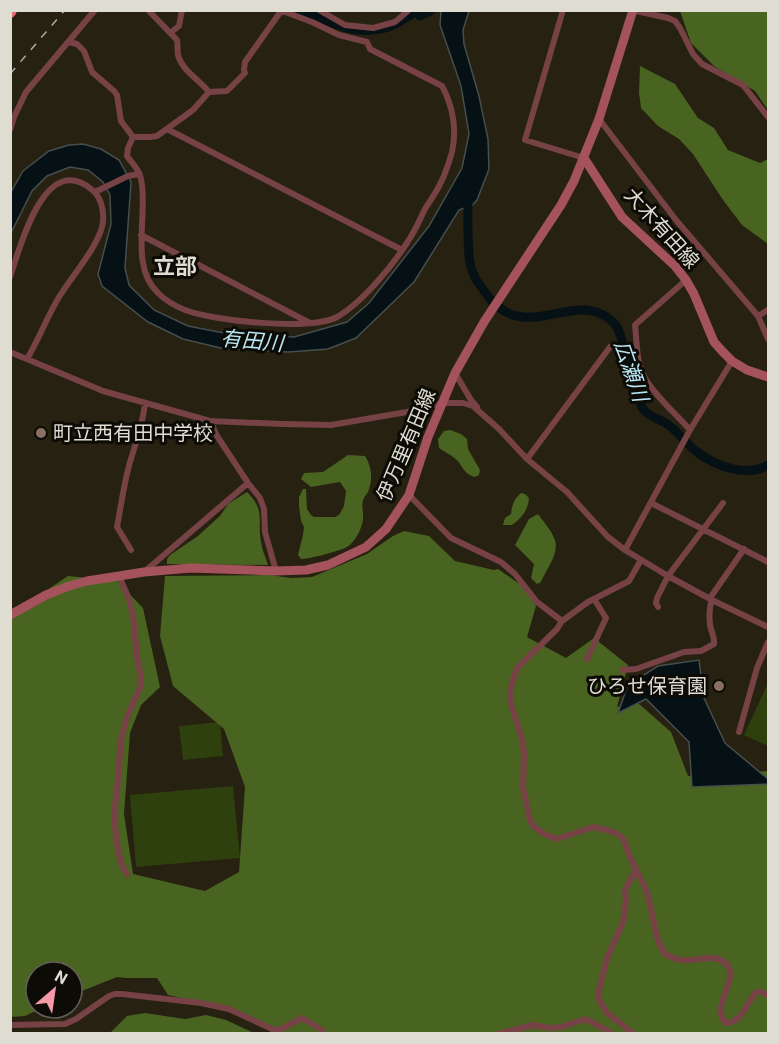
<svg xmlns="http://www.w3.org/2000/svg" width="779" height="1044" viewBox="0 0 779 1044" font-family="Roboto,'Noto Sans JP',sans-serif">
<rect width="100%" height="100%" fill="#262111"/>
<path fill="#2d400d" d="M767,685L768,686V746L744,735Z
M220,722L223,756L183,760L179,726Z
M233,786L240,858L136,867L130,795Z"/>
<path fill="#496321" d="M680,11H768V110L755,91L714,66L691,43Z
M640,66L675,84L698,118L714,128L728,150L760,163L768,159V244L742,225L723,200L693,154L679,139L658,126L641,108L639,93Z
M450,430L461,434L467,439L468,449L480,470L479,475L475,477C461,473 463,463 453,457C448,453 444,452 439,448L438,439L444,431Z
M348,455L365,456C372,467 373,479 368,492C366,495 364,497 363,500C361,508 365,516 362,524C360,532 354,543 347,547C340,551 309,559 301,559L298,555L303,535L304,527L301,521L299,506V497L303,489H306L307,509L311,515L314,517H335L339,515L344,506L346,491L340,482L311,487L301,479L304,473L323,472Z
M247,492C266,511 257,519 261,542C262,550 266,558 268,565L167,564V559L170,555L198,536L210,525L220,516L228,504Z
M521,493L525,494L529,498C528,510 522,518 512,525H503L505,518L511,514C512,505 514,499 521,493Z
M538,514C543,521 551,530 554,538C561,552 546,569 541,582L537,584L531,578L534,564L515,545L529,519Z
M404,531L429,536L455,561L494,570L498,569L527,589L536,606L527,637L566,658L594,638L628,665L617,707L638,703L671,732L688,776L719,772L740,773L768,771V1033H274L231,1009L168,995L157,978H126L117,977L72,995V972H36V1008H42L25,1016L11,1017V614L68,576L117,581L143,608L160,687L141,705L130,733L124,814L133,874L205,891L239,872L245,787L224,729L173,686L160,636L165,576L270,575L291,578L312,577L367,554L393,536Z
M145,1013L185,1019L206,1015L226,1020L254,1033H110L127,1016Z"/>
<path fill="#051115" stroke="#464e4e" stroke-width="1.5" d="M441,11H469L463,30L464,44L479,96L488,139L489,169L477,200L466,212L464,208L459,210L414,282L356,338L328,349L289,352L225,349L183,339L148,322L102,286L98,274L111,224L110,195L103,182L88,170L70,167L47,176L32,191L11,233V192L23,171L49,151L69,145L83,144L101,149L119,160L131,182L125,268L129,285L154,310L188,326L229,334L294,337L347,322L369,303L429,226L462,168L469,134L461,86L440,25Z
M699,660L704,698L725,743L768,779V784L692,787L689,742L646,699L618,713L628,685L658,666Z"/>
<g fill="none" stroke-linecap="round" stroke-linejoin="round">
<path stroke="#051115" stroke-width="9" d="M298,10C328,20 353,37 385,28C397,25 408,16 419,10
M426,10L420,16L432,10
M468,200C468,220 467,243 470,263C472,276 480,285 487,295C526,347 574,287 612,321C624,331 625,362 630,376C632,384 636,390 639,397C640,401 641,407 644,410C649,417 660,419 667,424C678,431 686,444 697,452C716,466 746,478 768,465"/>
<path stroke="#764246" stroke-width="6" d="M148,10L177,40C178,45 177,50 178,55C182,71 199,79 209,92
M319,10L345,25L373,28L395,22L409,10
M563,10L525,140L584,158
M632,10L668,18L675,21L680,28L693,54L702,64L743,85L768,117
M170,33L179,26L182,10
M68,42L77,44L84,51L92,72L114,91L117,95L121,121L133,137
M599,119L676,220L758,316L768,339
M167,129L402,250
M10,130L14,117L26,92L95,10
M133,137L128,148L127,156C131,162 138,169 140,175C150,211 128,265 158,293C165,300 175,306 185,310C214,321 310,331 337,317C363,302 395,263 410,238C416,229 420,219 425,209C427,205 430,202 432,198C441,185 448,167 452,152C457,130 453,106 442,86L370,49L367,42L339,35L312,22L280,10
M133,137H150L157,136L193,110L209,92L227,91L245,73L244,70L245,62L281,11
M95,192L128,176L139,174
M141,235L310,323
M10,277C20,248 44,151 91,189C101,196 104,210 103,222C100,245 71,277 59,297C47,317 39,339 27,359
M686,280L635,325C637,341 636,361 644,376C652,393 677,415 690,430
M758,316L768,310
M10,352L103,391L210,421L282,424L331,425L407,412L443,403H463L473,406L499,429L527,459L567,492L608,537L625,550L668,576L712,600L768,627
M455,373L471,400L477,407
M210,421L217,436L248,483L260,498L264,509L265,532L276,571
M527,459L610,347
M409,495L451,538L501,562L515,574L537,602L562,621
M651,503L768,562
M131,550L117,527C121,506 124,483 130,462C136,442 143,424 145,403
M625,550L690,430L732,361
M641,560L629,581L588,602L562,621L557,629L517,668L512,683L510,696L512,708L521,735L524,752L523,788L530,820L533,826L544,834L557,839L593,827L607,830L618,834L624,840L629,855L647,892L658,941L665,954C670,956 676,960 682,960C696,962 712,953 724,962C744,976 708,1006 726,1023C742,1023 747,1002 756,992H760L768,995
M144,572L248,483
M119,576L129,599L133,616L137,657L141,678L140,688L127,717L121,739L117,791L115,806L114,818L118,851L122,866L127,874
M710,598L744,549
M658,607L656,603L657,598L668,576L723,503
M587,659L606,618L594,599
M622,670L636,669L684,652L701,651L714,644C715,637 711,632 710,625C709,616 709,608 712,600
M739,732L757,668L768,642
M10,1025L65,1024L76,1019L109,996L115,994H122L201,1003L229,1009L272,1029L279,1030L302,1018L322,1030L323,1034
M498,1034L533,1025L550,1028L561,1027L585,1019L592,1022L613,1034
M634,1034L607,1013L599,1000L598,994L607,958L623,922L626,901L625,890L636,870"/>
<path stroke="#a4525b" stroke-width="9" d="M584,158L622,217L675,266L686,280L694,294L714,342L723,352L732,361L747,370L768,377
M10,615L46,595L69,586L87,581L119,576L144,572L191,568L276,571L306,570L328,565L366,547L386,529L409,495L428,437L455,373L484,322L561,205L574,181L599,119L633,10"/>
<path stroke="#e96978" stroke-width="12" d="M10,12L11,10"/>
<path stroke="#aeaa9e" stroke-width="1.5" stroke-dasharray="8 8" stroke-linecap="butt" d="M10,74L65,10"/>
</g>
<g fill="#8d6e63" stroke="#0d0b05" stroke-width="2">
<circle cx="41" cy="433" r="6"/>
<circle cx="719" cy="686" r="6"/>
</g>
<g text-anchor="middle" stroke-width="6" stroke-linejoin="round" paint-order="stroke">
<g font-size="20" fill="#dfdcd2" stroke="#0d0b05">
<text transform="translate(662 228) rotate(48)" y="7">大木有田線</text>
<text transform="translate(406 445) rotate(-67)" y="7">伊万里有田線</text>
</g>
<g font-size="20" fill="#dfdcd2" stroke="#0d0b05" text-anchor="start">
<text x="53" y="440">町立西有田中学校</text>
<text x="707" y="693" text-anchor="end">ひろせ保育園</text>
</g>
<g font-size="21" font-style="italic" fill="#b9e6f5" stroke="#0d0b05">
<text transform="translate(252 341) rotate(5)" y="7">有田川</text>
<text transform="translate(631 371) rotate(71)" y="7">広瀬川</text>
</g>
<g font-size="22" font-weight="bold" fill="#dfdcd2" stroke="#0d0b05">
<text x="175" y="274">立部</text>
</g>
</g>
<rect width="779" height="1044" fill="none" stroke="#dfdcd2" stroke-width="24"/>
<g transform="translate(54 990) rotate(29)"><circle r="28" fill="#0d0b05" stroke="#615f57" stroke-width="1.5"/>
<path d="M0-4.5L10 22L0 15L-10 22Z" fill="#f49aa6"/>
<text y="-9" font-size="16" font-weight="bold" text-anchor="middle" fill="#dfdcd2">N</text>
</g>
</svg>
